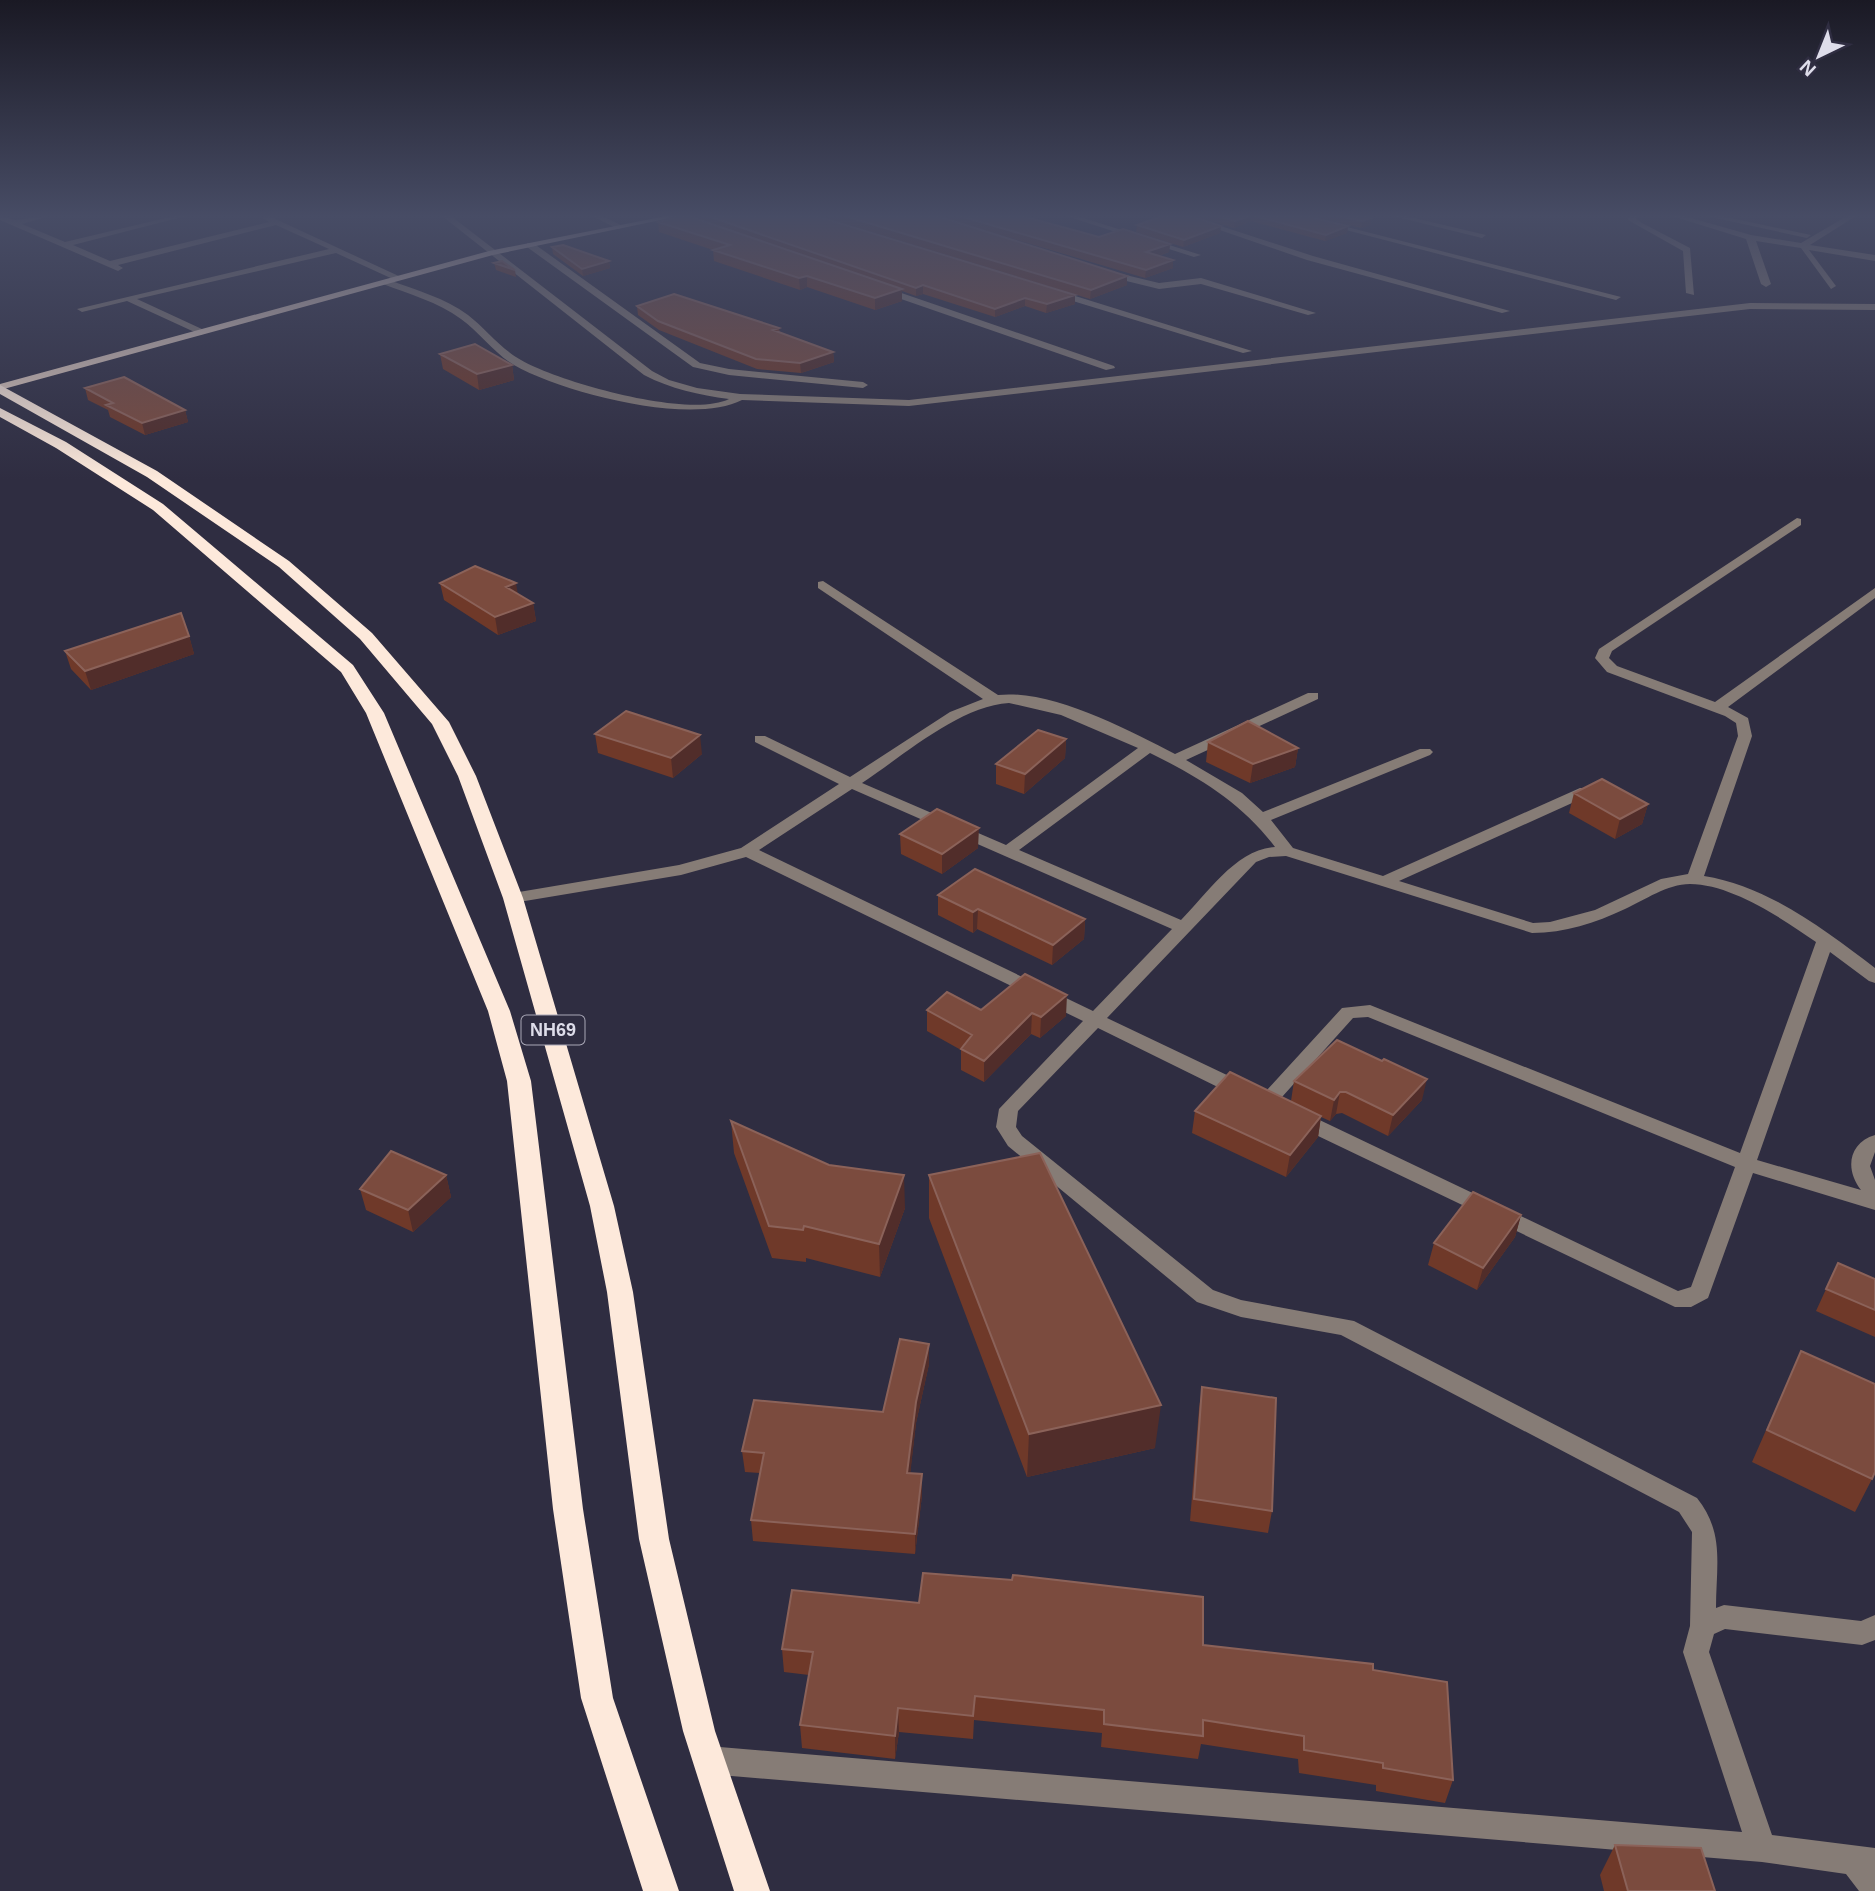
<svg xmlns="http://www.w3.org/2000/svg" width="1875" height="1891" viewBox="0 0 1875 1891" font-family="Arial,sans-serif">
<rect width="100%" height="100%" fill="#2f2d41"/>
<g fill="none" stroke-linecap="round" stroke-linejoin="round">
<path fill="#867c76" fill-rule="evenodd" d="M0,216L15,220L49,216L22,224L65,242L174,216H186L73,245L110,261L269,222L261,217L269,216L403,278L395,280L336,253L137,299L204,330L206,332L201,335L127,301L82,312L77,309L329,249L276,225L118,265L123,268L118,271L0,220Z
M442,216H451L652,371L669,380L697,388L740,394L909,400L1750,303L1875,304V310L1750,309L909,406L742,400C691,426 563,393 514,365C494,353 480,333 461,319C438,302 409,294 383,284V280H389C416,290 445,298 468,315C486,329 501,349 521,360C559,382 689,419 729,399C699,395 671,389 644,375Z
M592,216H602L625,227L618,229Z
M1066,216H1077L1201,255L1194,257Z
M1179,216H1190L1313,256L1510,311L1502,313L1307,260Z
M1292,216H1304L1621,297L1616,300Z
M1393,216H1406L1486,235L1482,238Z
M1629,216H1637L1636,219L1642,223L1690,248L1694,295L1686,293L1683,251L1628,220Z
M1672,216H1684L1751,235L1801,243L1847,216H1856L1810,245L1875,255V261L1809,250L1836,286L1831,289L1801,248L1756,241L1771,284L1766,287L1761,284L1746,239Z
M1706,216H1721L1811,235L1807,238Z
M527,243H533L700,363L729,369L863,382L868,385L863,388L729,375L693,367L527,247Z
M1105,270L1159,283L1201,278L1316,313L1308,315L1201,284L1159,289L1102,275Z
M881,286L1114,366L1115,368L1106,370L878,291L876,289Z
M1050,290H1056L1252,351L1243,353L1050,294Z
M1797,518L1801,519V525L1612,651L1609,658L1617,666L1715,702L1875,588V598L1728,707L1748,718L1752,736L1704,876C1768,886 1825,930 1875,968V983L1869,981L1830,952L1757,1160L1861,1190C1845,1170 1848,1143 1875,1135V1152L1870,1166L1875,1180V1210L1753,1173L1708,1298L1691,1307H1675L1293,1124L1290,1119L1293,1114H1307L1678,1291L1691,1287L1735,1167L1368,1017L1353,1018L1273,1107H1259L1256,1102L1342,1008L1370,1005L1740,1153L1816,942C1783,919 1731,884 1690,884C1667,884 1645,900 1625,909C1595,923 1565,933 1532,933L1286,856L1269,857L1256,862L1107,1018L1250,1086L1253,1091L1250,1096H1236L1098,1028L1018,1111L1016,1127L1022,1136L1213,1290L1241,1300L1354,1321L1697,1498C1725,1533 1716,1566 1716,1608L1724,1605L1861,1621L1875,1615V1640L1862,1645L1725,1629L1714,1634L1709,1652L1772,1835L1875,1848V1891H1859L1846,1874L1762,1862L708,1774L698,1770L694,1760L698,1750L708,1746L1742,1832L1683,1652L1690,1626L1692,1532L1679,1512L1341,1335L1241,1317L1197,1302L1008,1146L996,1127L999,1109L1083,1021L746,857L681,875L513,903L505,898L513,893L679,865L741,848L839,784L755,742V736H765L850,777L950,712L983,699L818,588V582L823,581L998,695C1051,689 1128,730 1175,754L1308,693H1318V699L1186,760L1242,793L1263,812L1420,749H1430L1433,752L1430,755L1271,820L1293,848L1383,876L1580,788H1592L1594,791L1592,794L1399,881L1533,923L1550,922L1595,910L1661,879L1688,874L1738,736L1736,723L1725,716L1607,672L1595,658L1599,649ZM1009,703L1061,715L1138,748L1006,845L862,783C903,756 959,706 1009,703ZM1150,753C1199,777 1242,803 1275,847C1236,849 1207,894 1181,920L1019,850ZM852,789L1172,929L1093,1011L759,850Z"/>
<path fill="#dec9bc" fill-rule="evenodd" d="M666,216H680L493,255L0,390V384L489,251Z"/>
<path fill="#fde9db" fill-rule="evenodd" d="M0,385L157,471L289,561L372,633L449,722L476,776L523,898L614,1206L633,1292L669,1539L715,1731L770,1891H734L683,1731L639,1539L607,1292L590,1206L503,898L458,776L432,724L360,639L279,567L147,477L0,394Z
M0,408L66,442L163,504L353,665L384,713L510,1011L531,1081L583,1509L613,1698L679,1891H643L581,1698L553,1509L507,1081L488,1011L366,713L341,672L153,510L56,448L0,417Z"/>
</g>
<path fill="#6f3929" d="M700,216H816L1075,295V304L1046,313L1025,306L995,317L923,294L916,296L902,291V301L875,310L807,287L800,290L714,261L713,250L659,232L658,222L700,220Z
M820,216H1022L1099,237L1170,244L1169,252L1159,256L1173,260V268L1145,278L970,226L1127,285L1090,299Z
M1194,216H1306L1348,226L1347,233L1325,241L1251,221L1234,228Z
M1313,216H1363L1371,218L1370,225L1361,228Z
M1137,225L1221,226L1220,233L1183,247L1136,232Z
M552,247L609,261L610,268L583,276L553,254Z
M494,263L515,270L516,277L496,270Z
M637,306L779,328L780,333L833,352L834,362L801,373L757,369L659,330L638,315Z
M440,354L512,365L514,380L479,390L443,369Z
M85,388L185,410L188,422L145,435L110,417L108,410L88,400Z
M440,583L517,594L533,603L536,621L498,635L444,600Z
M189,636L194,654L91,690L71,669L65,651Z
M595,734L702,754L673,778L598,753Z
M1066,739L1065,758L1024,794L996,784V764Z
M1208,742L1298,748L1295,767L1250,783L1206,762Z
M1574,793L1648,804L1642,824L1615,839L1569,813Z
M900,834L978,848L942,874L901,854Z
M938,895L1085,919L1084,939L1052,965L977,929L973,933L938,915Z
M1025,974L1066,1016L1040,1038L1031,1034L984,1082L961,1070V1050L927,1031V1010H981Z
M1294,1081L1422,1100L1388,1136L1342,1113L1336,1114L1330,1121L1321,1117L1318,1137L1286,1177L1192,1133L1195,1111L1291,1101Z
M731,1121L905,1208L880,1277L806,1258V1262L772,1258L734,1153Z
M446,1175L451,1197L413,1232L366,1210L360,1189Z
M929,1175L1155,1448L1027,1477L929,1218Z
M1521,1215L1515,1237L1477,1290L1428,1265L1434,1243Z
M1838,1263L1875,1279V1337L1816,1311Z
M1801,1351L1872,1479L1855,1512L1752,1462Z
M929,1364L916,1423L910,1473L922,1495L915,1554L753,1541L751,1520L760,1473L745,1472L742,1451L883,1412Z
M1202,1387L1272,1511L1268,1533L1190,1521L1199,1409Z
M1203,1645L1373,1670L1453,1780L1445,1803L1376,1791V1785L1299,1773L1298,1759L1201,1744L1198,1759L1101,1747L1102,1733L974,1720L973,1739L899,1732L895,1759L802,1748L800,1725L809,1675L784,1672L782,1649Z
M1615,1845L1715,1891H1604L1600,1875Z"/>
<path fill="#512d2a" d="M1249,216H1252L1251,221L1234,228L1235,221Z
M1371,218L1370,225L1361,228L1362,221Z
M1221,226L1220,233L1183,247L1184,240Z
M1348,226L1347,233L1325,241L1326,235Z
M1170,244L1169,252L1146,260V252Z
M1173,260V268L1145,278L1146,270Z
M609,261L610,268L583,276L582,269Z
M807,276V287L800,290L799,278Z
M1127,276V285L1090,299L1091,290Z
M923,285V294L916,296V288Z
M902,289V301L875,310V298Z
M1075,295V304L1046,313L1047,304Z
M1025,298V306L995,317V309Z
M833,352L834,362L801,373L800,363Z
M512,365L514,380L479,390L477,374Z
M185,410L188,422L145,435L142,423Z
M516,583L519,601L506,587Z
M533,603L536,621L498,635L495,617Z
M189,636L194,654L91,690L85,671Z
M700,735L702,754L673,778L671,758Z
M1066,739L1065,758L1024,794L1025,774Z
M1298,748L1295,767L1250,783L1253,764Z
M1648,804L1642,824L1615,839L1620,819Z
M979,828L978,848L942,874V854Z
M978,909L977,929L973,933V912Z
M1085,919L1084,939L1052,965L1053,945Z
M1067,995L1066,1016L1040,1038L1041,1017Z
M1032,1013L1031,1034L984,1082V1061Z
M1427,1079L1422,1100L1388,1136L1393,1115Z
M1340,1092L1336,1114L1330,1121L1334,1100Z
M1321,1116L1318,1137L1286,1177L1290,1155Z
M446,1175L451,1197L413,1232L408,1210Z
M904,1175L905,1208L880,1277L879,1244Z
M1521,1215L1515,1237L1477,1290L1483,1268Z
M929,1344V1364L916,1423L908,1494L907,1473L916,1402Z
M1161,1405L1155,1448L1027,1477L1029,1434Z
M922,1474V1495L915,1554V1534Z
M898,1708L899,1732L895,1759V1736Z"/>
<path fill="#7b4b3e" stroke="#8b6259" stroke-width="2" d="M678,216H688L902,289L875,298L807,276L799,278L713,250L730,245L658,222Z
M708,216H816L1075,295L1047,304L1025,298L995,309L923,285L916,288Z
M845,216H937L1127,276L1091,290Z
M960,216H1022L1099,237L1123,229L1170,244L1146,252L1173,260L1146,270Z
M1163,216H1191L1221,226L1184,240L1137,225Z
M1216,216H1249L1235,221Z
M1255,216H1306L1348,226L1326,235Z
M1339,216H1363L1371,218L1362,221Z
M563,245L609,261L582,269L552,247Z
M502,261L515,270L494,263Z
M674,294L779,328L773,330L833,352L800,363L756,359L658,321L637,306Z
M475,344L512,365L477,374L440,354Z
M124,377L185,410L142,423L106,405L113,403L85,388Z
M475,566L516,583L506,587L533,603L495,617L440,583Z
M181,613L189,636L85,671L65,651Z
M626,711L700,735L671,758L595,734Z
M1248,721L1298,748L1253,764L1208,742Z
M1038,730L1066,739L1025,774L996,764Z
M1602,779L1648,804L1620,819L1574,793Z
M937,809L979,828L942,854L900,834Z
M975,869L1085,919L1053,945L978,909L973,912L938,895Z
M1025,974L1067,995L1041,1017L1032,1013L984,1061L961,1049L972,1035L927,1010L947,992L981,1010Z
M1337,1040L1382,1061L1384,1059L1427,1079L1393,1115L1346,1092H1340L1334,1100L1294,1081Z
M1230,1072L1321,1116L1290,1155L1195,1111Z
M731,1121L829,1165L904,1175L879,1244L804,1226L803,1230L769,1226Z
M391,1151L446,1175L408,1210L360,1189Z
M1040,1153L1161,1405L1029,1434L929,1175Z
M1473,1192L1521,1215L1483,1268L1434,1243Z
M1838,1263L1875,1279V1310L1826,1289Z
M900,1339L929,1344L916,1402L907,1473L922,1474L915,1534L751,1520L764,1453L742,1451L754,1400L883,1412Z
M1801,1351L1875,1384V1472L1872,1479L1767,1430Z
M1202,1387L1276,1398L1272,1511L1194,1499Z
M923,1573L1012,1580L1013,1575L1203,1597V1645L1373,1664V1670L1447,1682L1453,1780L1383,1768V1763L1304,1750V1736L1203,1720V1736L1104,1724V1710L975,1696L973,1716L898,1708L895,1736L800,1725L813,1652L782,1649L792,1590L919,1603Z
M1615,1845L1701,1848L1715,1891H1628Z"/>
<linearGradient id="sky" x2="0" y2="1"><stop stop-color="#1a1924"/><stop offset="0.45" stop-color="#474c65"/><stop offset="1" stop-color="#474c65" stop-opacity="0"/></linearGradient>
<rect width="1875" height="480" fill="url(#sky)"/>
<g text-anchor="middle" stroke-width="6" stroke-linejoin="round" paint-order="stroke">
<rect fill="#2f2d41" stroke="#aaa8b7" stroke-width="2" x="521.5" y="1015.5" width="63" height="29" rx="5"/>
<g font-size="18" font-weight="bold" fill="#deddea">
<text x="553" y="1036">NH69</text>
</g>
</g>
<g transform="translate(1819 56) rotate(223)" stroke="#2f2d41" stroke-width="5" paint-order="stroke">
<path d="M0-5L12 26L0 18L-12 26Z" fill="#deddea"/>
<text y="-10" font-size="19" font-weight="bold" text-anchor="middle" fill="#deddea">N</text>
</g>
</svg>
